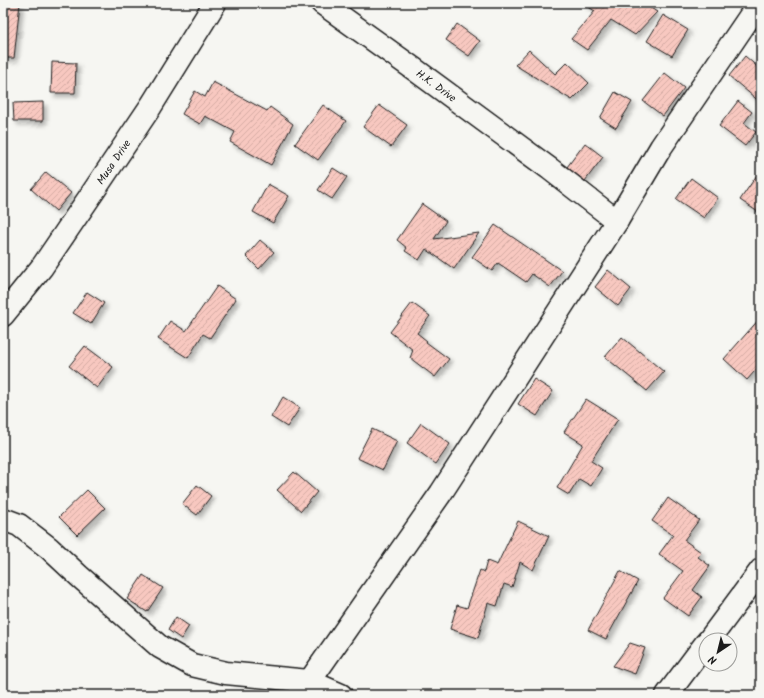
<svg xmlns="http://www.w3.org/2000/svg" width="764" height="698" viewBox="0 0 764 698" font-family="Kalam,sans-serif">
<defs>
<pattern id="building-hatch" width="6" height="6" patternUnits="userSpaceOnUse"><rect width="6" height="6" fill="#f8c8c0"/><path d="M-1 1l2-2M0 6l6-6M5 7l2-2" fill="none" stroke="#d4aba4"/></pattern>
<filter id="shadow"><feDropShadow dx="3.5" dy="3.5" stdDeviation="2" flood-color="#0004"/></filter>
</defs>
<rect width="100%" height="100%" fill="#f6f6f2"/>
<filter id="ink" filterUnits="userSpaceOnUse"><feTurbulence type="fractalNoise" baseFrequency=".025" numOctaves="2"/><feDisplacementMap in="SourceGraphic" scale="8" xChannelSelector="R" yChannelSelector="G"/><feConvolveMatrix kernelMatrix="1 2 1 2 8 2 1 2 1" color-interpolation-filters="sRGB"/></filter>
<g filter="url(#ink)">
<path fill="url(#building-hatch)" stroke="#1c1c1c" filter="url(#shadow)" d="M3,3H20L14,58H3Z
M582,3H643L657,12L635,35L611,20L587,50L571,39L595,11Z
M663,15L688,30L672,56L647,41Z
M457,24L480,41L469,56L446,40Z
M529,50L555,74L567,62L589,83L572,100L515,65Z
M745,56L761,70V103L729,76Z
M52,62L76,63L75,93H51Z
M665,73L684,88L663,116L643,101Z
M213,82L267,111L270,107L293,124L271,165L230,142L235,132L205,116L200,124L182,114L195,91L205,97Z
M615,92L632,102L616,128L600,118Z
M738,101L752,112L744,123L756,132L745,146L719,126Z
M43,102V121H14L13,103Z
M323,105L346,121L318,160L295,144Z
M379,105L407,125L391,147L363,127Z
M585,143L603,157L585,181L567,167Z
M333,168L347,177L332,199L318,190Z
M761,169V214L740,200Z
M46,172L71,193L56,211L31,189Z
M691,178L718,198L704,218L676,199Z
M268,184L289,196L273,223L253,212Z
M422,204L446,221L434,239L479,233L454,269L426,249L419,260L405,251L407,248L397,240Z
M495,225L562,271L550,287L532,274L526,282L498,263L492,271L472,257Z
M260,240L274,252L259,269L246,256Z
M608,270L631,289L618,306L595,287Z
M217,286L236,299L210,338L203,334L188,358L158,339L170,321L186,331Z
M87,292L104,303L91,324L73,313Z
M412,303L430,316L417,333L427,341L426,342L449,359L435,377L410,358L413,350L390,332Z
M761,317V364L747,380L724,359Z
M622,337L664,372L647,391L605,357Z
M85,346L113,367L97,388L69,366Z
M534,379L553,391L537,416L518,404Z
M283,397L300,408L287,427L271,417Z
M586,399L618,419L591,461L602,468L591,486L579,479L569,495L557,488L583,444L564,432Z
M421,423L450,444L436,464L407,443Z
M372,429L397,441L383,470L357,458Z
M294,472L317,492L301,511L277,490Z
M197,485L211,496L197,515L182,504Z
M87,490L105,508L77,535L59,517Z
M668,498L699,520L684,540L701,552L698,557L710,566L693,590L702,597L688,616L663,598L683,571L659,554L673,535L652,521Z
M518,521L549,536L533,570L520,562L512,587L504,584L497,606L488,603L478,638L450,629L457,605L467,608L480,570L484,572L487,561L497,565Z
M620,571L638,581L606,639L588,630Z
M143,575L163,588L147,612L127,599Z
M176,617L189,626L181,639L168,630Z
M630,643L645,648L635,674L613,666Z"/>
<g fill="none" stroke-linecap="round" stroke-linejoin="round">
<defs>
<g id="minor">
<path id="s1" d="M322,3L414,69L550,169L617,221"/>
<path id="s2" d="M3,315L42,267L91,195L151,106L215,3"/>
<path d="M3,519L19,525L49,548L79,576L160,647L192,665L226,673L309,681L341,695"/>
<path d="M709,640L761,570"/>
<path d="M300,695L441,493L617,221L661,147L759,3"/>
<path d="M667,695L706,643"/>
</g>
</defs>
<use href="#minor" stroke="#1c1c1c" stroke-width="25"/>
<use href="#minor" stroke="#f6f6f2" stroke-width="22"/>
</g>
</g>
<g text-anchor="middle" stroke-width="3" stroke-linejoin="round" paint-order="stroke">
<g font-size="11" fill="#1c1c1c" stroke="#f6f6f2">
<text dy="4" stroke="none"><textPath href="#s1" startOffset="141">H.K. Drive</textPath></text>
<text dy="4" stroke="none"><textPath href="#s2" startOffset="189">Musa Drive</textPath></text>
</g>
</g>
<rect width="764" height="698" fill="none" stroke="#f6f6f2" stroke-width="16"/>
<rect x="8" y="8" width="748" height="682" fill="none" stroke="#1c1c1c" stroke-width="1.5" filter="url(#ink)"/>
<g transform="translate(718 652) rotate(215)"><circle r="19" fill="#f6f6f2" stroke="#9f9f9c"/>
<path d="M0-3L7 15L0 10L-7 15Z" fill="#1c1c1c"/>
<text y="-6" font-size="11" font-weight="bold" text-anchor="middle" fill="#1c1c1c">N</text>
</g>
</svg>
